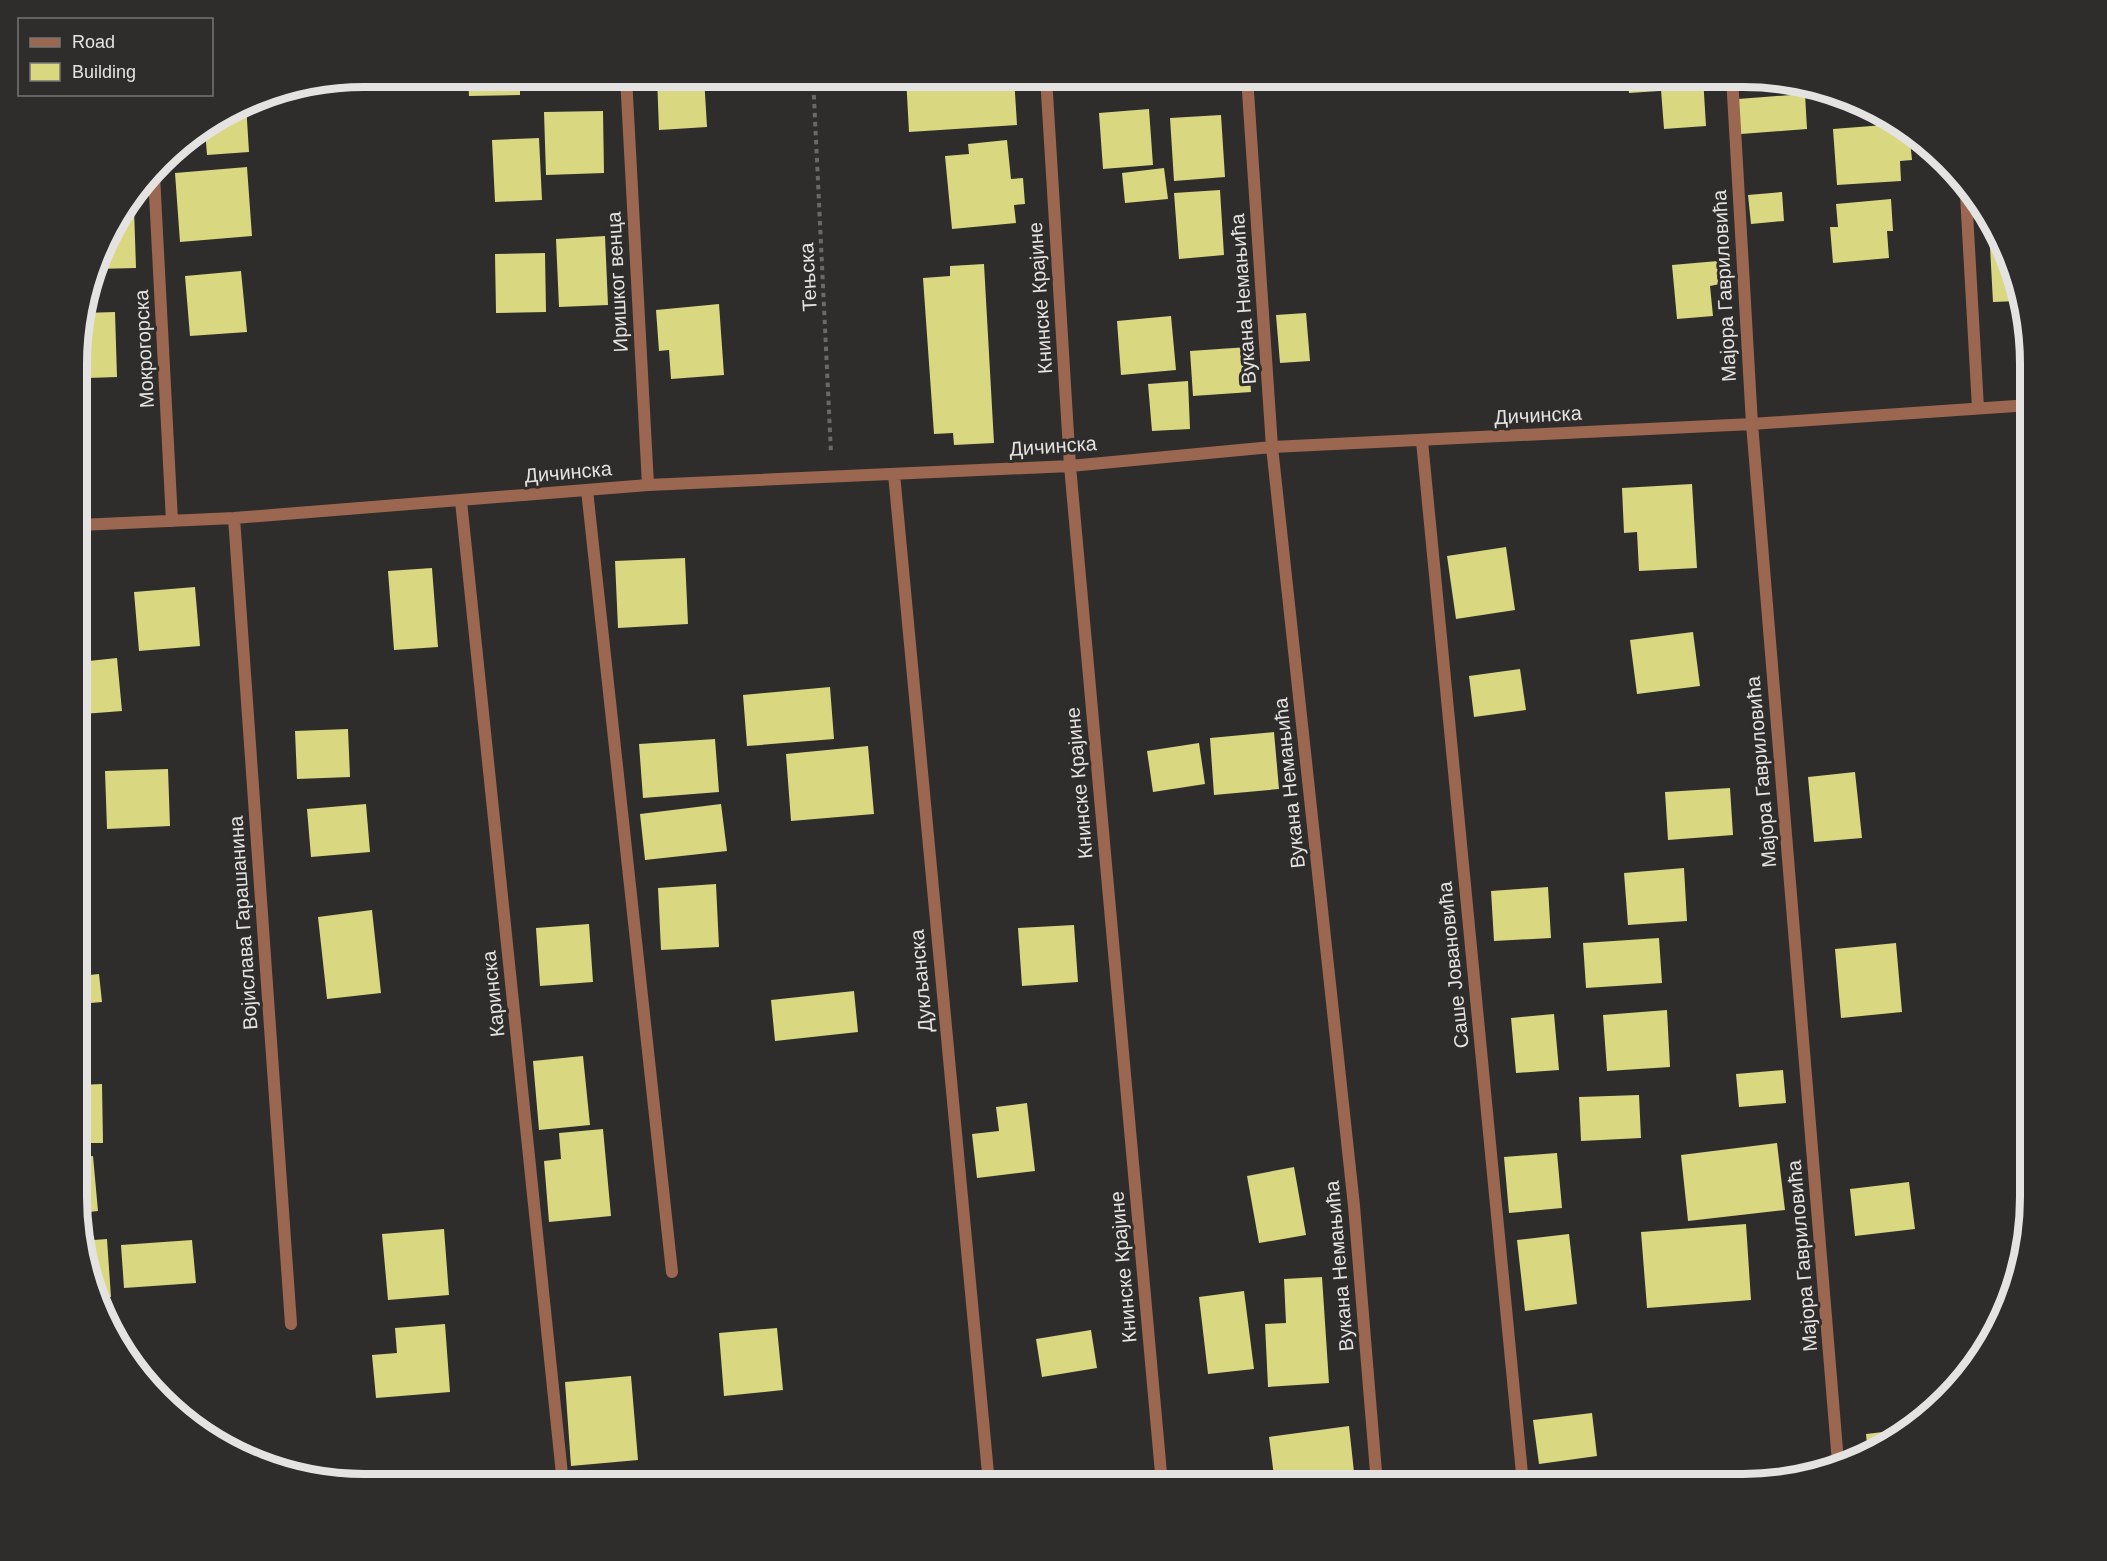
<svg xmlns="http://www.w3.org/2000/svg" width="2107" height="1561" viewBox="0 0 2107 1561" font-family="Arial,sans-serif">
<rect width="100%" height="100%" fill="#2e2d2b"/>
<path fill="#dad781" d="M468,77H520V95L469,96Z
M548,77H581V81L548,84Z
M657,77H704L707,127L659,130Z
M906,77H1014L1017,125L909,132Z
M1628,77H1658L1659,91L1629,93Z
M1660,77H1703L1706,126L1664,129Z
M1805,94L1807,129L1741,134L1738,99Z
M246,104L249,152L207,155L205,129Z
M1149,109L1153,165L1103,169L1099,113Z
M603,111L604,173L546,175L544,112Z
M1221,115L1225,177L1174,181L1170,118Z
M1897,124L1909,131L1912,160L1900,161L1901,181L1837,185L1833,129Z
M539,138L542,200L495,202L492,140Z
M1007,140L1011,179L1023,178L1025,204L1014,205L1016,223L952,229L945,156L969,154L968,144Z
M247,167L252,236L180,242L175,173Z
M1164,168L1168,199L1125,203L1122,173Z
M1220,190L1224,255L1179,259L1174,193Z
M1782,192L1784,221L1751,224L1748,195Z
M1891,199L1893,231H1887L1889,258L1833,263L1830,227H1838L1836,204Z
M128,208H134L136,268L96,269L106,237Z
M605,236L608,305L559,307L556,239Z
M2003,246L2018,301L1993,302L1990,247Z
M545,253L546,312L496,313L495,254Z
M1718,261L1720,284L1710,286L1713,316L1677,319L1672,265Z
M984,264L994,443L954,445L953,433L934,434L923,278L950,276V266Z
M241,271L247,332L190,336L185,276Z
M719,304L724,375L671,379L669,350L659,351L656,310Z
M115,312L117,377L88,378L86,343H79V327L83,313Z
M1306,313L1310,361L1280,363L1276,315Z
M1171,316L1176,370L1121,375L1117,321Z
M2023,337H2027L2030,346V381H2026Z
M1248,347L1251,392L1193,396L1190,351Z
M1188,381L1190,429L1152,431L1148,384Z
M1692,484L1697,568L1639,571L1637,532L1624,533L1622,488Z
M1506,547L1515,610L1456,619L1447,556Z
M685,558L688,624L618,628L615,561Z
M432,568L438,647L394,650L388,571Z
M195,587L200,646L139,651L134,592Z
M1693,632L1700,686L1637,694L1630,640Z
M117,658L122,711L83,714L79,662Z
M1520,669L1526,710L1474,717L1469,676Z
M830,687L834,739L747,746L743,695Z
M348,729L350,777L297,779L295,731Z
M1274,732L1279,789L1214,795L1210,738Z
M715,739L719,792L643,798L639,744Z
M1199,743L1205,784L1153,792L1147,751Z
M868,746L874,814L791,821L786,754Z
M168,769L170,826L107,829L105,771Z
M1855,772L1862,838L1814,842L1808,777Z
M1730,788L1733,835L1668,840L1665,792Z
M366,804L370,852L311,857L307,809Z
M721,804L727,851L645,860L640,814Z
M1684,868L1687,921L1628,925L1624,873Z
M716,884L719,947L661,950L658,888Z
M1548,887L1551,938L1494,941L1491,891Z
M372,910L381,993L327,999L318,917Z
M589,924L593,982L540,986L536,928Z
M1074,925L1078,982L1022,986L1018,928Z
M1659,938L1662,983L1586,988L1583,943Z
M1896,943L1902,1012L1841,1018L1835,949Z
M99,974L102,1002L79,1004V976Z
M854,991L858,1032L775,1041L771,1000Z
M2030,1005V1097L2027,1098L2016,1007Z
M1667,1010L1670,1067L1607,1071L1603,1015Z
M1554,1014L1559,1070L1516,1073L1511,1018Z
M583,1056L590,1125L539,1130L533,1061Z
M1783,1070L1786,1103L1739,1107L1736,1074Z
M102,1084L103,1143H79V1085Z
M1639,1095L1641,1138L1581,1141L1579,1097Z
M1027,1103L1035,1171L977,1178L972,1134L999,1131L996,1107Z
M603,1129L611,1216L549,1222L544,1161L561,1159L559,1133Z
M1777,1143L1785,1210L1688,1221L1681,1155Z
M1557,1153L1562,1208L1509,1213L1504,1157Z
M93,1156L98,1211L79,1213V1157Z
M1294,1167L1306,1235L1259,1243L1247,1176Z
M1909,1182L1915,1229L1855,1236L1850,1189Z
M1746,1224L1751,1300L1647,1308L1641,1232Z
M444,1229L449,1295L388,1300L382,1234Z
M1569,1234L1577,1304L1525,1311L1517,1240Z
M107,1239L111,1297L101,1298L81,1241Z
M192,1240L196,1283L124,1288L121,1245Z
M1322,1277L1329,1383L1268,1387L1265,1324L1286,1323L1284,1279Z
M1244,1291L1254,1369L1208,1374L1199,1297Z
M445,1324L450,1392L376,1398L372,1355L397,1353L395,1328Z
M777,1328L783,1390L724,1396L719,1333Z
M1091,1330L1097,1368L1042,1377L1036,1339Z
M631,1376L638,1460L571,1466L565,1382Z
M1592,1413L1597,1456L1539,1464L1533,1420Z
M1349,1426L1355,1481L1328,1484H1275L1269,1437Z
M1900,1430L1870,1455H1868L1866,1434Z
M540,1470L541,1484H469V1476Z
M1597,1470L1598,1484H1534V1475Z"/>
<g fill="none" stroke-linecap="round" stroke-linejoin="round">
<path stroke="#6a6967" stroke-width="4" stroke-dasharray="4.5 4.5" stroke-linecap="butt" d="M813,77L831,453"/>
<path stroke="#9c6751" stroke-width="12" d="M626,77L648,485
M1046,77L1070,466L1162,1484
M1247,77L1272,447L1354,1206L1377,1484
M1732,77L1752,424L1838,1462
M154,175L172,521
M1966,195L1978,408
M1422,441L1523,1484
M894,474L989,1484
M587,490L672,1272
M461,501L563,1484
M234,518L291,1324
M79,525L234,518L648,485L1070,466L1272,447L1752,424L2030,405"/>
</g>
<g text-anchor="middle" stroke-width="6" stroke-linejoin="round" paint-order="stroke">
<g font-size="20" fill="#e4e3e1" stroke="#2e2d2b">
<text transform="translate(808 277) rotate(-93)" y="7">Тењска</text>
<text transform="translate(617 282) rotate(-93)" y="7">Иришког венца</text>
<text transform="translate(1724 286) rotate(-93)" y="7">Мајора Гавриловића</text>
<text transform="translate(1040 298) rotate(-94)" y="7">Книнске Крајине</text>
<text transform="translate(1243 299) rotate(-94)" y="7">Вукана Немањића</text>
<text transform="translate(144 349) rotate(-93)" y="7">Мокрогорска</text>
<text transform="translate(1538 415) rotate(-3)" y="7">Дичинска</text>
<text transform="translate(1053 446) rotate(-4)" y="7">Дичинска</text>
<text transform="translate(568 472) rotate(-5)" y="7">Дичинска</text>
<text transform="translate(1761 772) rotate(-95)" y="7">Мајора Гавриловића</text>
<text transform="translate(1079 783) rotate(-95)" y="7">Книнске Крајине</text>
<text transform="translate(1289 783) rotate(-96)" y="7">Вукана Немањића</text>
<text transform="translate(243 923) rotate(-94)" y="7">Војислава Гарашанина</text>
<text transform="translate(1453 965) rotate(-96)" y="7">Саше Јовановића</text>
<text transform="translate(921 981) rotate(-95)" y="7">Дукљанска</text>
<text transform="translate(493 994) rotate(-96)" y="7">Каринска</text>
<text transform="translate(1802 1256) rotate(-95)" y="7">Мајора Гавриловића</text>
<text transform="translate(1339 1266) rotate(-95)" y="7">Вукана Немањића</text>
<text transform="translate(1123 1267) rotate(-95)" y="7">Книнске Крајине</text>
</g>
</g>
<path d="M0 0H2107V1561H0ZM364 87H1743A277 277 0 0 1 2020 364V1197A277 277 0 0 1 1743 1474H364A277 277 0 0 1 87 1197V364A277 277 0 0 1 364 87Z" fill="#2e2d2b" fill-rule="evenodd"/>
<path fill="none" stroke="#e4e3e1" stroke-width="8" d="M364 87H1743A277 277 0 0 1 2020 364V1197A277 277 0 0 1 1743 1474H364A277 277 0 0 1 87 1197V364A277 277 0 0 1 364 87Z"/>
<rect x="18" y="18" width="195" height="78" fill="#2e2d2b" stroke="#777674" stroke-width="1.5"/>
<rect x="30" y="38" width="30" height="9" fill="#9c6751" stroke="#777674" stroke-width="1.5"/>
<text x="72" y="48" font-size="18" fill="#e4e3e1">Road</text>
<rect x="30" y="63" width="30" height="18" fill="#dad781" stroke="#777674" stroke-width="1.5"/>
<text x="72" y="78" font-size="18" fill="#e4e3e1">Building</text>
</svg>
